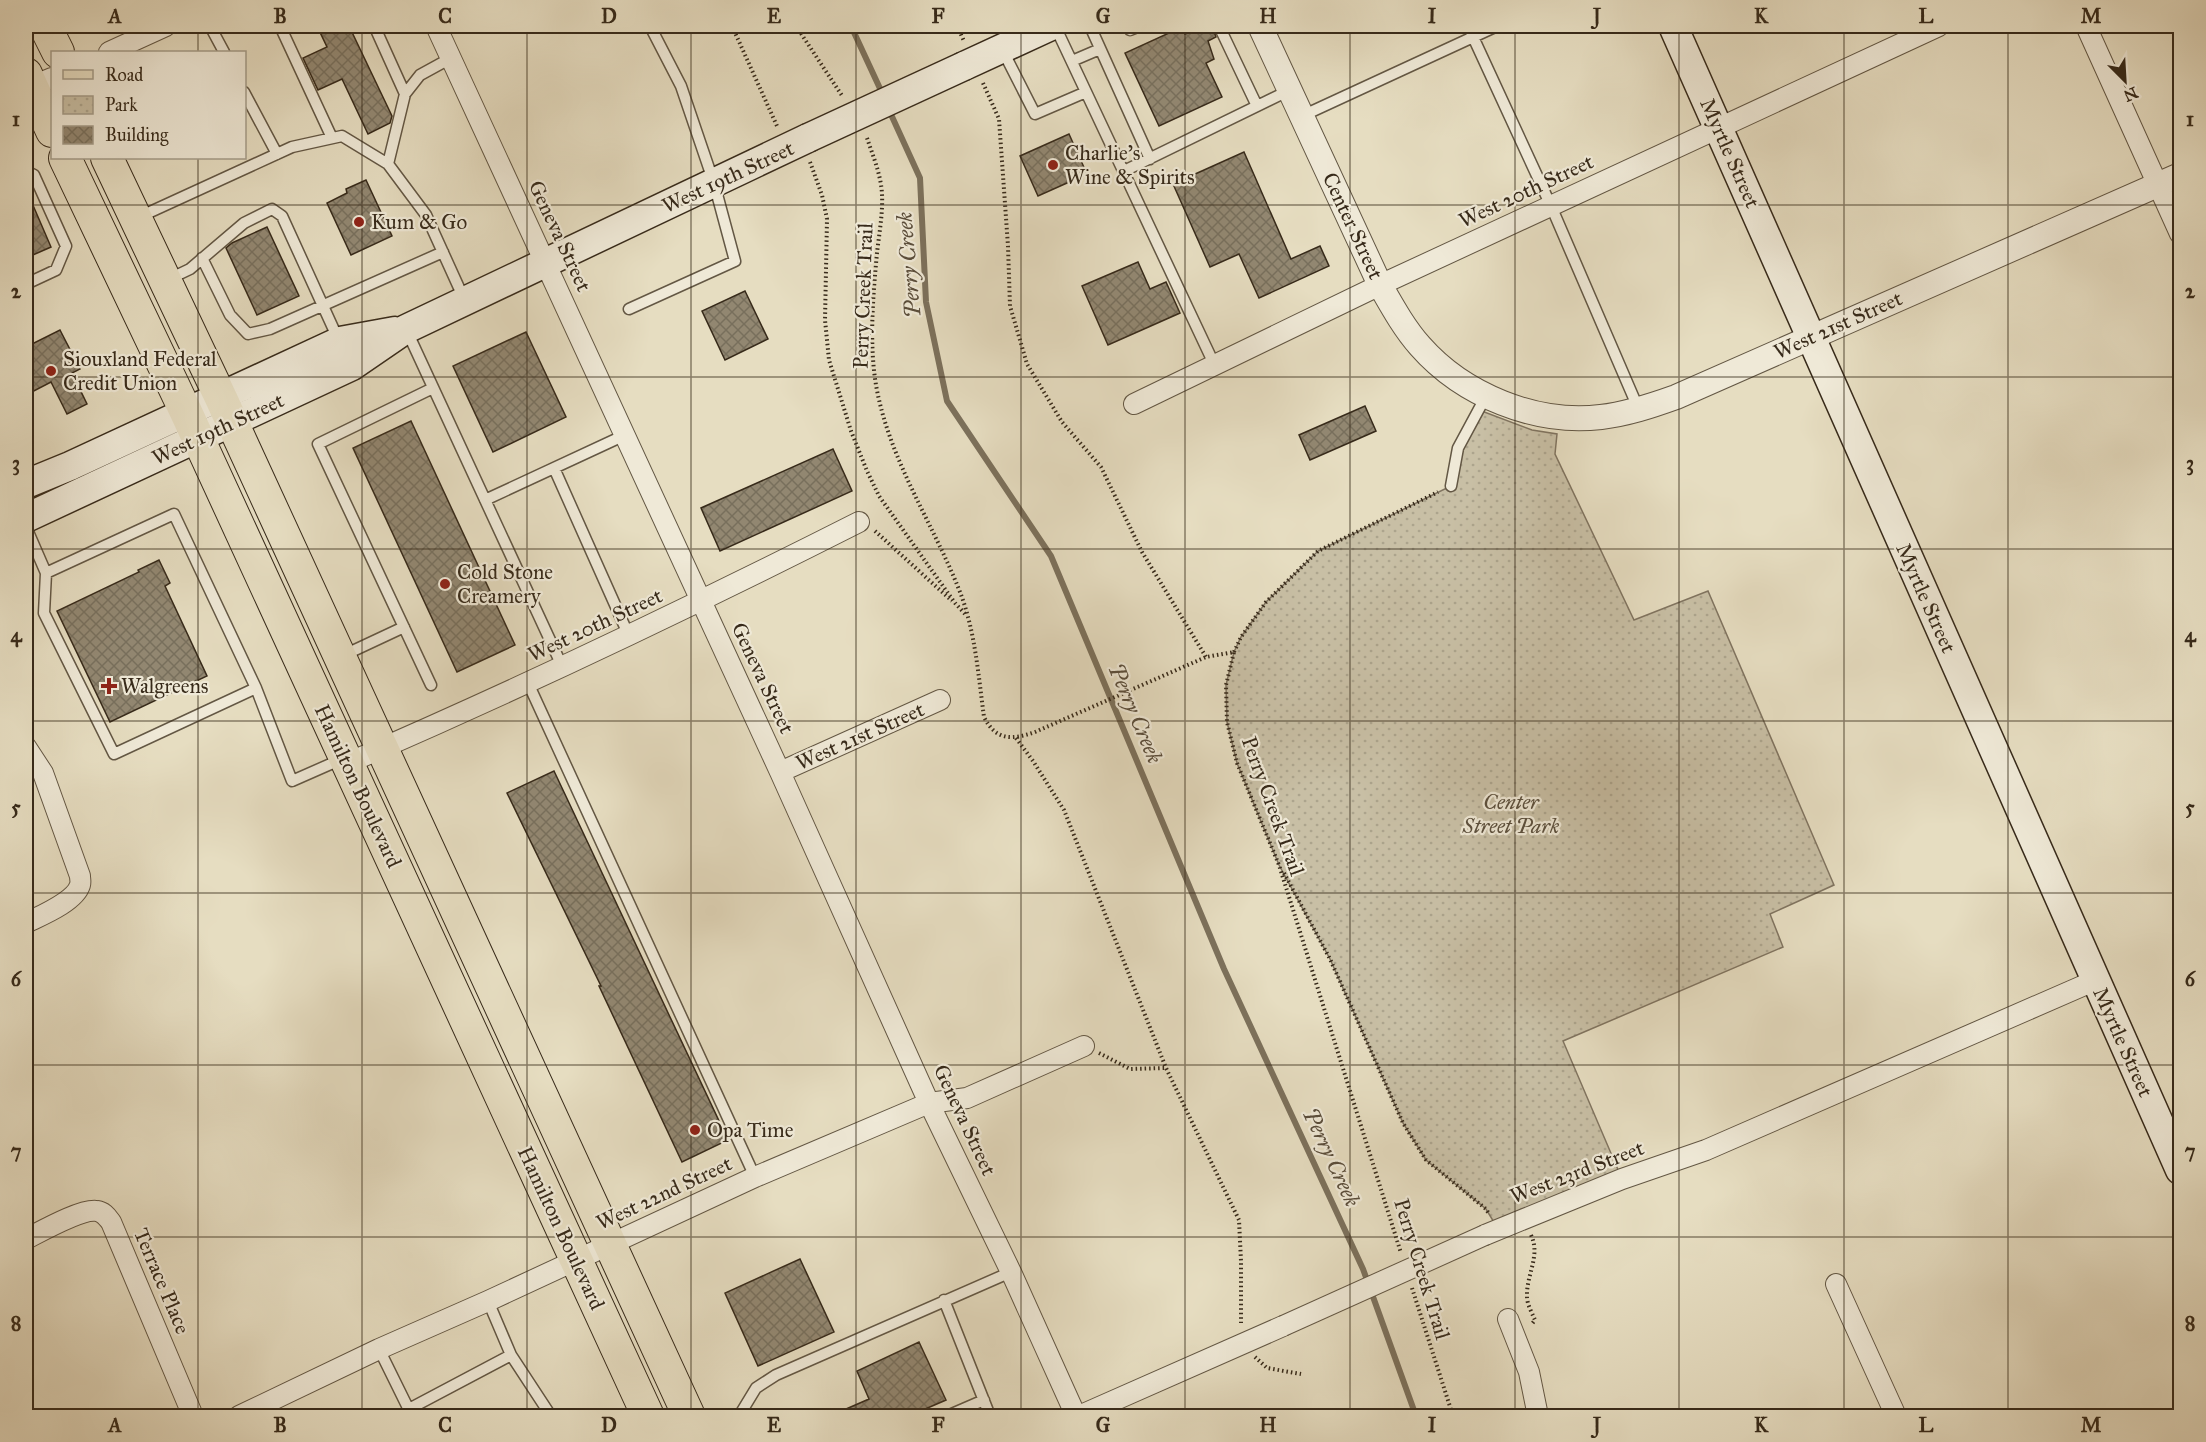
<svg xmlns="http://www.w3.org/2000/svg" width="2206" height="1442" viewBox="0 0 2206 1442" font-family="'IM FELL Great Primer',serif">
<defs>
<pattern id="park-dots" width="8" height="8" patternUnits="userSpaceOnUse" patternTransform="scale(1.5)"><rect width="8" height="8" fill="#c8bfa5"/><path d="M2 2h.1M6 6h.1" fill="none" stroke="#aca48d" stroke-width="1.8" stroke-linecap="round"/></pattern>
<pattern id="building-cross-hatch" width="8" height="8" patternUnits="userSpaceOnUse" patternTransform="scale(1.5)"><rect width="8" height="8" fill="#928771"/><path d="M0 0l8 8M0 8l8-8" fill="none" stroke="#786f5c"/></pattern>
</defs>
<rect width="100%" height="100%" fill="#e6ddc1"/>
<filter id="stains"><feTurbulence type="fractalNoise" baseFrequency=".00333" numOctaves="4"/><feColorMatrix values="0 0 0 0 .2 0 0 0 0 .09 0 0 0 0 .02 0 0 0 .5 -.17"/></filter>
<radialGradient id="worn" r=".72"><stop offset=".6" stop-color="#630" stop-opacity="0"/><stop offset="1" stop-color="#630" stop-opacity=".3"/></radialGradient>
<path fill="url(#park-dots)" stroke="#807460" stroke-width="1.5" d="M1479,410L1532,430L1557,434L1555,454L1634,620L1708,591L1834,885L1770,914L1783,947L1563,1041L1622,1179L1498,1229L1486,1209L1426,1160L1403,1123L1330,959L1279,865L1237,763L1227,722L1226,685L1234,652L1241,637L1266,602L1318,551L1451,486L1458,448Z"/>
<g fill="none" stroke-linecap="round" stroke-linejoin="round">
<path stroke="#7c715c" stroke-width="6" d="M851,26L883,95
M889,110L920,178L926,302L947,401L1051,556L1224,969L1363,1269L1416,1416"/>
</g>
<path fill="url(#building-cross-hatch)" stroke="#372a1a" stroke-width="1.5" d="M317,26H349L392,116L390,123L368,134L342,79L318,90L303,58L327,47Z
M1202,26H1212L1216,37L1208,41L1214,59L1206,63L1222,97L1159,126L1125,53L1182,27L1185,34Z
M1069,134L1087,174L1038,196L1020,156Z
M1244,152L1291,259L1320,246L1329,266L1259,298L1239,254L1210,267L1173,184Z
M366,180L392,236L351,255L327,203L347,193L346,189Z
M26,189L51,247L26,258Z
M267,227L299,296L257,315L226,248L232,243Z
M1138,262L1150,289L1166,282L1180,313L1108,345L1082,286Z
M745,291L768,339L725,360L702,311Z
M60,330L80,369L72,373L87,404L67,414L51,382L26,395V347Z
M526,332L566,417L493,452L453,366Z
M1365,406L1376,431L1310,460L1299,435Z
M411,421L515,645L457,672L353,448Z
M833,449L852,491L720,551L701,508Z
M159,560L170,583L165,586L207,676L110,722L57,611L139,572L138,570Z
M554,771L728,1140L682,1162L599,986H601L507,793Z
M800,1259L834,1332L758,1366L725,1293Z
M919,1342L946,1400L909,1416H830L869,1399L857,1371Z"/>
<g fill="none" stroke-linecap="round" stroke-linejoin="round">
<defs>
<path id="service" d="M210,26L224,52
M280,26L332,138
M377,26V32L405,94
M1055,26L1215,366
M1090,26L1150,159
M1128,26L1130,30L1140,26
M1219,26L1257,106
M1468,26L1551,206L1639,410
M1002,49L1035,114L1086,92
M1072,61L1100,49
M244,92L277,154
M1302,116L1497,26
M388,164L405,94L420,75L451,58
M26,171L34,175L66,246L56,270L26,284
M1124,171L1290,90
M137,218L292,147L342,136L388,164L426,215L465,301
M202,258L230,315L248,334L270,329L443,252
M167,280L190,269L244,223L272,209L282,216L339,341
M629,309L735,261L714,183L681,86L650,26
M406,329L562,666
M554,468L629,636
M1451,486L1458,448L1486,396
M485,500L625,435
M26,527L46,573L44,613L114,754L256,688L292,781L342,759
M46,573L174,514L256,688
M342,656L404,627
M528,683L755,1177
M431,685L318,444L433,388
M944,1300L990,1416
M488,1301L511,1355L551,1416
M379,1349L412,1416
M409,1409L511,1355
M739,1416L756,1388L776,1375L1011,1272
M947,1416L984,1400"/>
<path id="minor" d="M436,26L780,772L929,1103L1011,1272L1076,1416
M2086,26L2180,234
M109,52L166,26
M26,89L52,78
M1134,404L1380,285L1939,26
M26,747L43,773L80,876C80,879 81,882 80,885C75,902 40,916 26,923
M348,763C521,688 691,607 859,522
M780,772L940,700
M1485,1235L1622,1179L1706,1150L2096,980
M26,1239C40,1232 82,1208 97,1211C104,1212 107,1217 111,1222L193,1416
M1836,1284L1896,1416
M1508,1319L1529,1372L1538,1416
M239,1416L379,1349L488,1301L755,1177L929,1103L967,1098L1084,1046
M1079,1416L1283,1326"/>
<path id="tertiary" d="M1260,26L1380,285C1392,306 1404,328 1420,346C1463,395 1536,425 1601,417C1627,414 1651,406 1676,397L2180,175"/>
<path id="secondary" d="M1673,26L2180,1170
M964,66L1051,26
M26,484L70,466L340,341L395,331
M26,518L352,366L406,329L808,138"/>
<path id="primary" d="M45,26L58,52
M26,74L52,131
M65,158L186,412L648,1416
M107,158L220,396L689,1416"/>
</defs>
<use href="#service" stroke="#635744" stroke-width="13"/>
<use href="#minor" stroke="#635744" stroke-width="22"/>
<use href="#tertiary" stroke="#635744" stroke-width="26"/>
<use href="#secondary" stroke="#372a1a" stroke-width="31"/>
<use href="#primary" stroke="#372a1a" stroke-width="34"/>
<path stroke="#372a1a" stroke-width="4" stroke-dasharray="1.5 3" stroke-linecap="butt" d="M732,26L777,126
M796,26L843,97
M957,26L964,41
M983,83L999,119L1008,246L1010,306L1027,364L1062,422L1101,467L1142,552L1206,657
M867,138C873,156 881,175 882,194C883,213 879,235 877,253C873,296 869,343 876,385C889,459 931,520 958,587C975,628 978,673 984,717C996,741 1012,740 1035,732L1206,657L1234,652L1226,685L1227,722L1237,763L1279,865L1401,1253
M810,162L822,195L827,219L825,320L829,360L851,431L867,471L879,496L955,603L966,615
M875,531L952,601
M1234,652L1241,637L1266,602L1318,551L1438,492
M1016,738L1033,761L1064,810L1166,1068L1239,1220L1241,1261V1323
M1284,873L1330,959L1403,1123L1426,1160L1486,1209L1489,1214
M1099,1053L1130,1069L1166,1068
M1531,1235C1541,1256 1526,1275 1527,1297C1527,1304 1532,1313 1535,1320L1531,1325
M1412,1288L1453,1416
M1255,1357L1267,1368L1301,1374"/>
<use href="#service" stroke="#efe9d7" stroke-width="10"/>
<use href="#minor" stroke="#efe9d7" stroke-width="20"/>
<use href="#tertiary" stroke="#efe9d7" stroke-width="24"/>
<use href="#secondary" stroke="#efe9d7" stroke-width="28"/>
<use href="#primary" stroke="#e6ddc1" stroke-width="32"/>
<defs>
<path id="minor-bridge" d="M1283,1326L1485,1235"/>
<path id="secondary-bridge" d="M808,138L964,66"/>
</defs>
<use href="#minor-bridge" stroke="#635744" stroke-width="22" stroke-linecap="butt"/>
<use href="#secondary-bridge" stroke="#372a1a" stroke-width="31" stroke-linecap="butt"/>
<use href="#minor-bridge" stroke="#efe9d7" stroke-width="20"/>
<use href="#secondary-bridge" stroke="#efe9d7" stroke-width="28"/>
</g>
<path fill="none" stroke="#372a1a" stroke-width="1.5" stroke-opacity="0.55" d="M198,26V52M362,26V1416M527,26V1416M691,26V1416M856,26V1416M1021,26V1416M1185,26V1416M1350,26V1416M1515,26V1416M1679,26V1416M1844,26V1416M2008,26V1416M198,158V1416M26,205H2180M26,377H2180M26,549H2180M26,721H2180M26,893H2180M26,1065H2180M26,1237H2180"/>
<g fill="#8f2418" stroke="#efe9d7" stroke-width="2">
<circle cx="1053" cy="165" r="6"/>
<circle cx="359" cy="222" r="6"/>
<circle cx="51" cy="371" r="6"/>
<circle cx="445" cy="584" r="6"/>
<path d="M106 677h6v6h6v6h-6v6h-6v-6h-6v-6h6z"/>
<circle cx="695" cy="1130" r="6"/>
</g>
<g text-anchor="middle" stroke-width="4.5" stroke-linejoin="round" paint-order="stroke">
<g font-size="21" fill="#372a1a" stroke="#efe9d7" text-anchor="start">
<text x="1065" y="160">Charlie's<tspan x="1065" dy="24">Wine &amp; Spirits</tspan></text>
<text x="371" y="229">Kum &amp; Go</text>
<text x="63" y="366">Siouxland Federal<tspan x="63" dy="24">Credit Union</tspan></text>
<text x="457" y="579">Cold Stone<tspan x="457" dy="24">Creamery</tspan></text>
<text x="121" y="693">Walgreens</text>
<text x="707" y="1137">Opa Time</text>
</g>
<g font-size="21" fill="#372a1a" stroke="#efe9d7">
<text transform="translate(1730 153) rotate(66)" y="7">Myrtle Street</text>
<text transform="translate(728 177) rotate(-25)" y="7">West 19th Street</text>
<text transform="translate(1526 191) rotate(-25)" y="7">West 20th Street</text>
<text transform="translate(1353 226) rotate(65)" y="7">Center Street</text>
<text transform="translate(560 236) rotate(65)" y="7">Geneva Street</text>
<text transform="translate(863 296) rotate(-88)" y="7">Perry Creek Trail</text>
<text transform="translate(1838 325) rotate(-24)" y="7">West 21st Street</text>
<text transform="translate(218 429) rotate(-25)" y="7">West 19th Street</text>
<text transform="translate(1926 598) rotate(66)" y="7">Myrtle Street</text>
<text transform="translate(595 625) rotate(-25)" y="7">West 20th Street</text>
<text transform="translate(763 678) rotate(65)" y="7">Geneva Street</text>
<text transform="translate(860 736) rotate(-24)" y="7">West 21st Street</text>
<text transform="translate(358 786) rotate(65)" y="7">Hamilton Boulevard</text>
<text transform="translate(1273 806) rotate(70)" y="7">Perry Creek Trail</text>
<text transform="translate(2123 1042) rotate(66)" y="7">Myrtle Street</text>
<text transform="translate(965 1120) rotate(65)" y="7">Geneva Street</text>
<text transform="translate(1577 1172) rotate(-21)" y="7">West 23rd Street</text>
<text transform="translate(664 1193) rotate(-25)" y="7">West 22nd Street</text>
<text transform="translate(561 1228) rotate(65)" y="7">Hamilton Boulevard</text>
<text transform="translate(1422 1269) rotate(73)" y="7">Perry Creek Trail</text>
<text transform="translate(162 1281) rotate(67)" y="7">Terrace Place</text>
</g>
<g font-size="21" font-style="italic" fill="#5b4f3d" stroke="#efe9d7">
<text x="1511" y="809">Center<tspan x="1511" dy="24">Street Park</tspan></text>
</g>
<g font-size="22" font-style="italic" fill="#5a4d3b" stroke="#efe9d7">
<text transform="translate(908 265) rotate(-95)" y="8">Perry Creek</text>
<text transform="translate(1136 713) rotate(67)" y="8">Perry Creek</text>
<text transform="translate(1332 1157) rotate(65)" y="8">Perry Creek</text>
</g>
</g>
<rect width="2206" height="1442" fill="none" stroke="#e6ddc1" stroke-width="66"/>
<rect x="51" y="51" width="195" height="108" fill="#efe9d7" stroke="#a59d8b" stroke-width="1.5"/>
<rect x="63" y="70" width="30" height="9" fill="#e6ddc1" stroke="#a59d8b" stroke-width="1.5"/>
<text x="105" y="81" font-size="18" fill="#372a1a">Road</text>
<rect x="63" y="96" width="30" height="18" fill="url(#park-dots)" stroke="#a59d8b" stroke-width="1.5"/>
<text x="105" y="111" font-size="18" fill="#372a1a">Park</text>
<rect x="63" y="126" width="30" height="18" fill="url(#building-cross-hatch)" stroke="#a59d8b" stroke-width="1.5"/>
<text x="105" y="141" font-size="18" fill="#372a1a">Building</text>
<g transform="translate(2125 81) rotate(156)" stroke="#efe9d7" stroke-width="4.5" paint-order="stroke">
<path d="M0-4.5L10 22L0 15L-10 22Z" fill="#372a1a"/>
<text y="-9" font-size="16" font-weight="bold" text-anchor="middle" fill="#372a1a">N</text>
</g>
<rect x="33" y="33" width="2140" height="1376" fill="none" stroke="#372a1a" stroke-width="2"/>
<g font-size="20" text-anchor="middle" font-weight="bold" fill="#372a1a">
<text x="115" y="23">A</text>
<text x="280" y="23">B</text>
<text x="445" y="23">C</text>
<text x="609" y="23">D</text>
<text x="774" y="23">E</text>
<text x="938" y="23">F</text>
<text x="1103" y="23">G</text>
<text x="1268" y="23">H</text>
<text x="1432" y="23">I</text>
<text x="1597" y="23">J</text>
<text x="1761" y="23">K</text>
<text x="1926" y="23">L</text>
<text x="2091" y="23">M</text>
<text x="16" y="126">1</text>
<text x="2190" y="126">1</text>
<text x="16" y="298">2</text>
<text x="2190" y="298">2</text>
<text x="16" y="470">3</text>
<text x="2190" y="470">3</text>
<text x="16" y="642">4</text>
<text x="2190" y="642">4</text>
<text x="16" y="814">5</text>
<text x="2190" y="814">5</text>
<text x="16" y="986">6</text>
<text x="2190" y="986">6</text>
<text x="16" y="1158">7</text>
<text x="2190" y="1158">7</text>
<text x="16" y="1330">8</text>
<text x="2190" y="1330">8</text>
<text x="115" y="1432">A</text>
<text x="280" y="1432">B</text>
<text x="445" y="1432">C</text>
<text x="609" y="1432">D</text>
<text x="774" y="1432">E</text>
<text x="938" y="1432">F</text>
<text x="1103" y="1432">G</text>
<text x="1268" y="1432">H</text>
<text x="1432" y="1432">I</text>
<text x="1597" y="1432">J</text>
<text x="1761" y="1432">K</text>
<text x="1926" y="1432">L</text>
<text x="2091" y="1432">M</text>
</g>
<rect width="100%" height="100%" filter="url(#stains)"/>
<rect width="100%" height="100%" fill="url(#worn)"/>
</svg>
